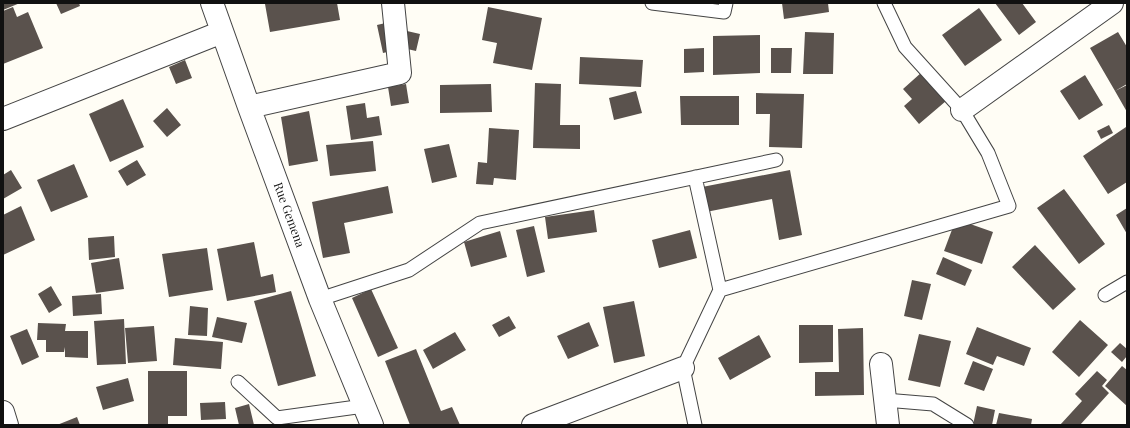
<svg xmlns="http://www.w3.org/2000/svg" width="1130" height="428" viewBox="0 0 1130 428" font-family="'Playfair Display',serif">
<rect width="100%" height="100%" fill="#fffdf5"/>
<path fill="#5a524d" d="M3,3H20L3,10Z
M56,3H79L80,6L61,14Z
M269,3H337L340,20L270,32L265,4Z
M782,3H828L829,12L784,19Z
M995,3H1022L1036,22L1019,35Z
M13,7L17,17L28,12L43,48L3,64V11Z
M488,7L542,18L532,70L493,63L497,43L482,40Z
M979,8L1002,40L965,66L942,35Z
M394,21L400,49L383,53L377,25Z
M407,31L420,34L416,51L403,48Z
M805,32L834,33L833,74H803Z
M1118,32L1127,47V84L1115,91L1090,48Z
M760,35V73L713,75V36Z
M704,48V72L684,73V49Z
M771,48H792L791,73H771Z
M580,57L643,60L641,87L579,84Z
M185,60L192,78L176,84L169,67Z
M922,72L946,101L919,124L904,106L912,99L903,89Z
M1085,75L1103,105L1079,120L1060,91Z
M535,83L561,84L560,125H580V149L533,148Z
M406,84L409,103L391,106L388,87Z
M491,84L492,112L440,113V85Z
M1127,85V112L1115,91Z
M636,91L642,113L614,120L609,98Z
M756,93L804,94L802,148L769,147L770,114H756Z
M680,96H739V125H681Z
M123,99L144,147L110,162L89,114Z
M365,103L367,118L379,116L382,135L351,140L346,106Z
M167,108L181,125L167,137L153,121Z
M309,111L318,161L289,166L281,117Z
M1109,125L1113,133L1101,139L1097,131Z
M1126,127L1127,130V182L1108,194L1083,156Z
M489,128L519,130L516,180L494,178L493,185L476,184L478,162L487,163Z
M373,141L376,171L330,176L326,145Z
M449,144L457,177L432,183L424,149Z
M137,160L146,175L127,186L118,171Z
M74,164L88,197L51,212L37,180Z
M11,170L22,188L3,199V175Z
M790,170L802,235L779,240L772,199L706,212L702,187Z
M388,186L393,213L344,223L350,253L323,258L312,202Z
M1064,189L1105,244L1079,264L1037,208Z
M21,206L35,240L3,255V215Z
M1127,208V234L1116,215Z
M594,210L597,232L548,239L545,217Z
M956,219L993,232L982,264L944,251Z
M534,226L545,272L527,277L516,230Z
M690,230L697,258L659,268L652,240Z
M500,231L507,257L471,267L464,242Z
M114,236L115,257L89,260L88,238Z
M254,242L261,277L273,274L276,292L227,301L217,249Z
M1035,245L1076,289L1053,310L1012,267Z
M207,248L213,290L169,297L162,254Z
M943,257L972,270L965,286L936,274Z
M119,258L124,289L96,293L91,263Z
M912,280L931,284L922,320L904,316Z
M51,286L62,305L49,313L38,294Z
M371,289L398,348L378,357L352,298Z
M291,291L316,376L278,386L254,301Z
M101,294L102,314L73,316L72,296Z
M634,301L645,356L614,363L603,307Z
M190,306L208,308L207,336L188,335Z
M509,316L516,328L499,337L492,325Z
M217,317L247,323L242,343L212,337Z
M124,319L126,364L97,365L94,321Z
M1080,320L1108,345L1079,377L1052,352Z
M589,322L599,346L568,359L557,336Z
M38,323L66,324L65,331H88V358L65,357V347L64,352H46V340H37Z
M799,325H833V362L799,363Z
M154,326L157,361L128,363L125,328Z
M977,327L1031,348L1024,366L997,356L993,365L966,354Z
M863,328L864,395L815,396V372H839L838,329Z
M27,329L39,357L22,365L10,336Z
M455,332L466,350L433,369L423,350Z
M919,334L951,341L940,387L908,380Z
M759,335L771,357L730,380L718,358Z
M175,338L223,342L221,369L173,365Z
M1120,343L1127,349V356L1122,362L1111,352Z
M416,349L441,411L452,407L460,425H410L385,361Z
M973,361L993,369L984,391L964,384Z
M1122,366L1127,370V406L1105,386Z
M148,371H187V416H168V425H148Z
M1097,371L1107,380L1102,386L1109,393L1080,425H1060L1082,401L1075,394Z
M128,378L134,401L103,410L96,387Z
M225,402L226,419L201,420L200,403Z
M249,404L254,425H239L235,408Z
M977,406L995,410L992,425H973Z
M999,413L1032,419L1031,425H996Z
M77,417L80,425H57Z"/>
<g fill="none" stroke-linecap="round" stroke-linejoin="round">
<defs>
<path id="service" d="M652,3L724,12L726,3
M695,177L720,290
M1105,295L1127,282
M320,299L409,270L480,223L776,160
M238,382L277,418L364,406
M885,400L933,404L967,425
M695,425L683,368L720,290L1009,206L988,153L962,110L905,47L884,3"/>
<path id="minor" d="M212,3L249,107L320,299L372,425
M249,107L400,73L393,3
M962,110L1112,3
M3,119L222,32
M881,364L888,425
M3,412L7,425
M533,425L683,368"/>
</defs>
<use href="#service" stroke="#444" stroke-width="15"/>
<use href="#minor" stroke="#444" stroke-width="24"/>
<use href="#service" stroke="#fff" stroke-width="13"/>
<use href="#minor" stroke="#fff" stroke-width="22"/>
</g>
<g text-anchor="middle" stroke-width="4" stroke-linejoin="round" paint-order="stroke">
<g font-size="12" fill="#111" stroke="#fff">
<text transform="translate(289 215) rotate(70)" y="4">Rue Gemena</text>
</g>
</g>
<rect width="1130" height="428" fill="none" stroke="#111111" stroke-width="8"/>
</svg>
